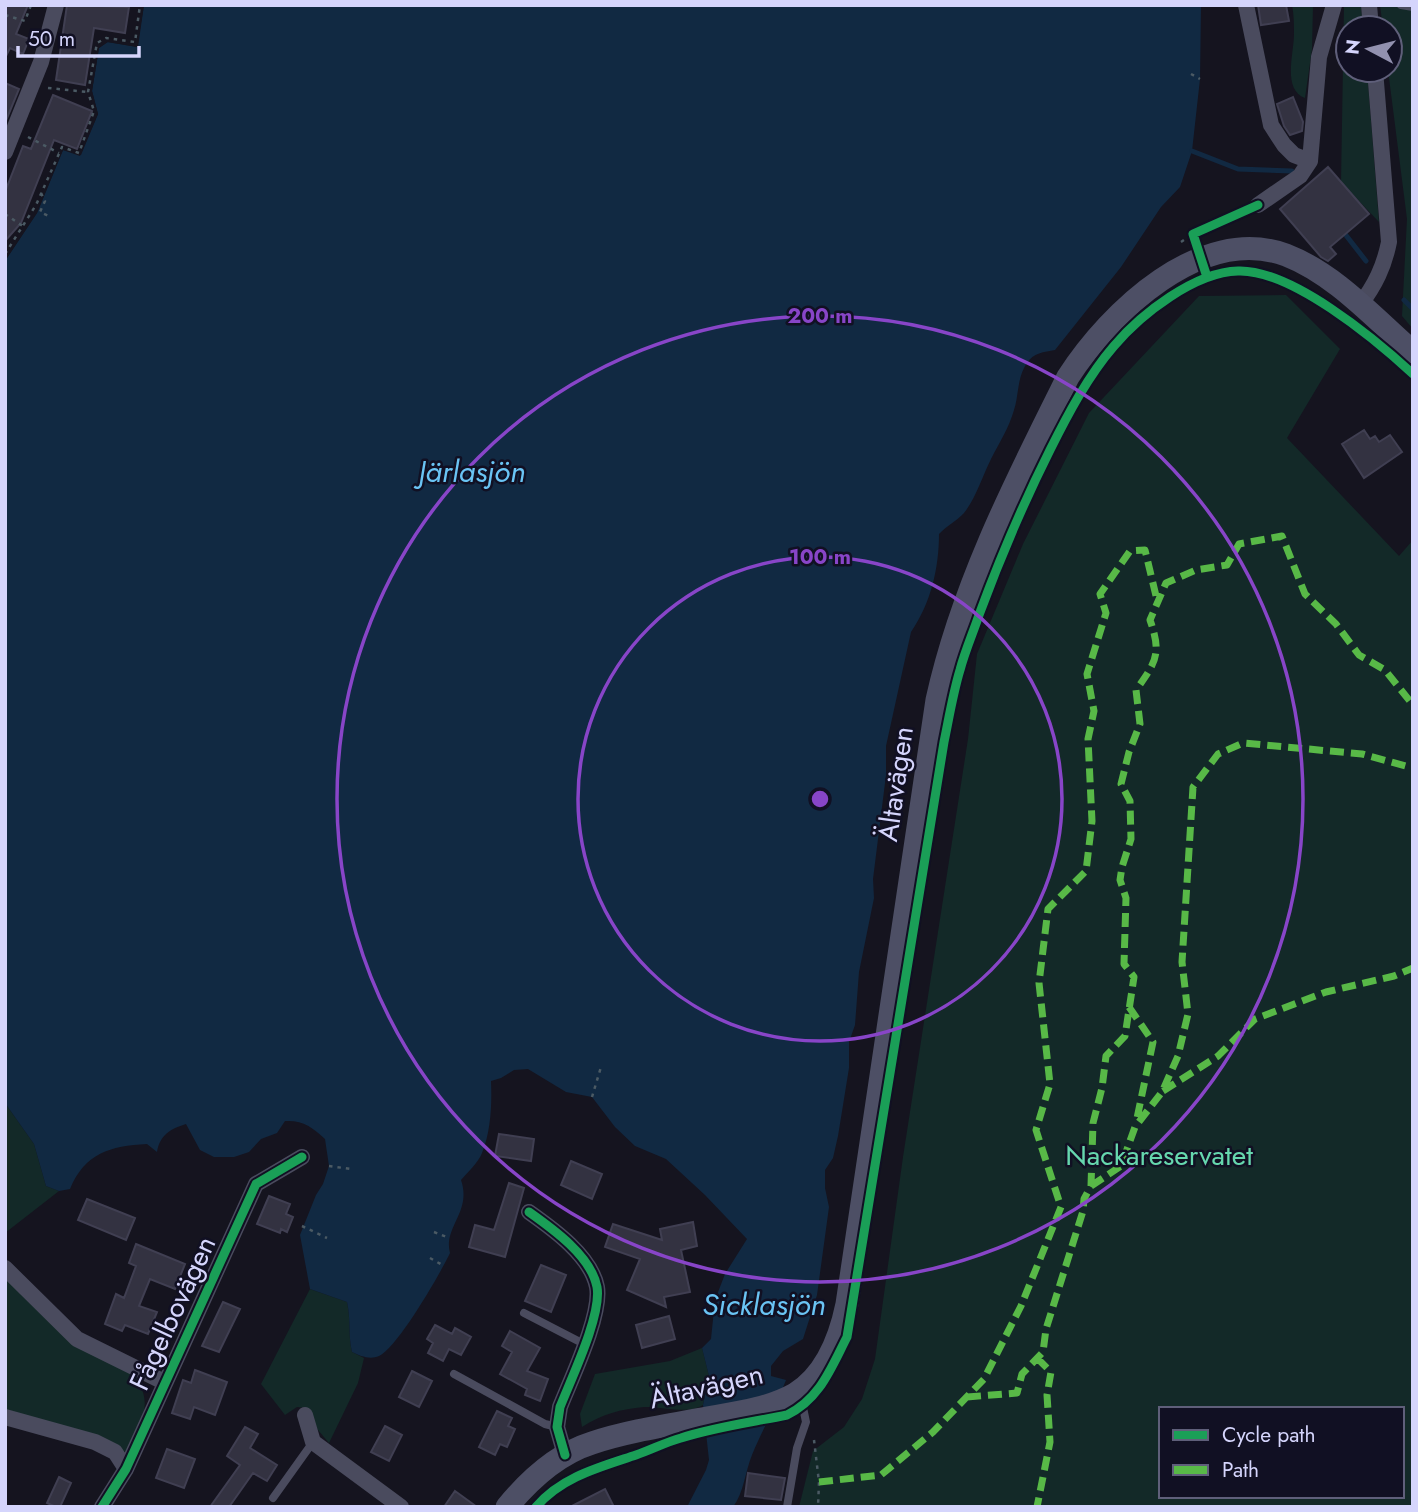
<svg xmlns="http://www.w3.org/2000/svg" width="1418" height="1512" viewBox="0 0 1418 1512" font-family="Jost,sans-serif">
<rect width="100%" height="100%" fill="#15141f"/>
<path fill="#132928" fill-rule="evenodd" d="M1292,5H1313L1312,49L1305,98C1282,89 1294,54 1294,34C1294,25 1294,15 1292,5Z
M1344,5H1361L1363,28H1348V70H1367L1379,222L1341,182Z
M1380,5H1413V329L1402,316L1407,219L1388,70L1390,28H1383Z
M1286,295L1340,349L1287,438L1399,556L1413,540V1507H799L813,1451L844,1427L862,1399L875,1359L903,1157L968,739L977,654L1023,544L1089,413L1199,296ZM1161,1409H1402V1496H1161Z
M5,1103L34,1144L46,1186L59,1191L5,1233Z
M5,1277L135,1375C155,1407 140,1422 127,1453L110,1444L5,1413Z
M310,1289L347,1302C351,1320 348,1335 352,1352L364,1358L358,1383L329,1443L318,1430L306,1408L297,1407L285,1415L261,1384Z
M702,1348L709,1376L703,1405C688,1415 662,1406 644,1407C621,1409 602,1414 582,1427L580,1414L595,1374L670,1361Z"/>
<path fill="#112942" d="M144,5H1201L1200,79L1192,151L1180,187L1161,207L1121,267L1055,350C1044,352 1033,353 1027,363C1017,377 1019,395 1014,410C1009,428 999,443 991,459C982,477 976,498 964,513C957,521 946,526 939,534C939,568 931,603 911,632L886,746V775L873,879L874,898L859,972L855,1025L849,1042V1068L838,1136L833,1158L825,1170V1188L829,1207L817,1295L803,1339L783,1351L771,1366V1376L786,1380C776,1407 762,1430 752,1455C745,1472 744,1492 733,1507H687L706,1470L709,1460L703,1405L709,1376L702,1348L711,1339L715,1300L725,1274L747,1239L705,1195L666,1159L635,1146L615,1127L592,1097L566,1092L528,1069L514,1070L501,1078L491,1081C492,1104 491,1131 482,1153C478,1163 468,1172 461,1180C472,1212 443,1227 450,1253C440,1274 398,1347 379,1356C370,1360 360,1356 352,1352C348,1335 351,1320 347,1302L310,1289L300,1235L316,1195L323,1184L329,1166L325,1139C312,1127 303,1120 285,1121L277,1133L261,1139L249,1152L234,1157H214L200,1150L186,1124C170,1129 160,1135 157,1152L147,1144C110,1146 85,1153 70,1189L59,1191L46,1186L34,1144L5,1103V261L37,213L63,150L81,155L98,114L92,91L99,48L107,42L137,47Z"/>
<path fill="#15141f" d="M140,5H144L138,47L108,42L99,48L92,91L98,114L80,156L63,150L37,213L5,261V255L36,207L60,148L63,147L78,151L94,113L89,91L96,47L107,38L135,43Z"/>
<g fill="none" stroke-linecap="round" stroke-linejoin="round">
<path stroke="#112942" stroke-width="5" d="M1192,151L1238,169L1292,171
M1345,234L1366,261
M1404,300L1413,309"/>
</g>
<path fill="#333241" stroke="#403f52" stroke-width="2" d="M5,5H28L16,34L29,39L23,54L10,48L5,58Z
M67,5L129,7L125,33L94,28L85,85L56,80Z
M1258,5H1286L1289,21L1261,25Z
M5,83L19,89L5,123Z
M53,95L92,111L77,149L54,140L21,223L5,241V192L23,146L31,149Z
M1293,97L1303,122L1302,131L1290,135L1284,126L1277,104Z
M1328,167L1369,214L1330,247L1336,254L1328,261L1321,257L1280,209Z
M1364,430L1370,439L1375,436L1379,442L1390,435L1402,452L1364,478L1342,444Z
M499,1134L534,1139L531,1161L495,1156Z
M571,1161L602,1174L592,1199L561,1185Z
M509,1183L524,1188L505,1257L469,1247L475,1225L494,1230Z
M269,1196L290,1204L286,1214L293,1217L287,1232L281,1229L280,1233L257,1224Z
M87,1199L135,1218L126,1240L78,1220Z
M693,1222L697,1246L681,1250L690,1292L664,1297L666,1307L627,1290L640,1259L605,1247L613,1224L662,1240L660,1229Z
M136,1244L185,1264L175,1289L150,1279L139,1306L157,1312L148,1334L125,1325L122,1331L105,1324L116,1294L124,1298L136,1266L129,1263Z
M541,1265L566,1275L551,1312L525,1301Z
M223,1302L240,1309L219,1352L202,1346Z
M669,1316L675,1339L642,1348L636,1325Z
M435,1325L452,1334L455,1328L471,1337L461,1355L449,1349L443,1361L428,1353L433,1343L427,1339Z
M510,1331L540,1348L527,1371L548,1379L540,1401L525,1395L527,1389L500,1374L512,1352L502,1346Z
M195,1370L227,1382L215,1415L194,1407L190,1419L172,1413L183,1380L191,1383Z
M412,1371L432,1381L419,1407L399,1397Z
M497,1411L512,1418L508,1426L515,1429L507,1447L500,1444L495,1455L479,1447Z
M385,1426L402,1435L389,1461L371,1452Z
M245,1427L258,1434L250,1448L277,1465L267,1481L253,1473L229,1507H210L240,1465L227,1456Z
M167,1449L195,1459L184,1488L156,1478Z
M748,1473L785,1478L781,1500L745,1496Z
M59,1477L71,1483L60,1507H56L47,1503Z
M605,1489L614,1507H570Z
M455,1491L477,1507H444Z"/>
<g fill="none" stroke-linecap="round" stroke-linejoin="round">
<path stroke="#4b5a64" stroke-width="2.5" stroke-dasharray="3.5 5" stroke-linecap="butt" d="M5,15L25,21L31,5
M1191,74L1200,79
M48,88L87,92
M28,137L59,153
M41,193L45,201L40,212L51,217
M5,214L24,227
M1181,242L1193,234
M5,254L36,205L62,147L79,153L94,111L88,92L97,43L106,38L135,42L140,5
M592,1097L601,1067
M329,1166L351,1169
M302,1226L327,1238
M434,1232L449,1238
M430,1258L444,1266
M814,1440L819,1482L818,1507"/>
<path stroke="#4a4b5e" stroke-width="8" d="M1401,5L1413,7
M524,1313L584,1344
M454,1374L545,1424L557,1427
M273,1498L313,1442
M787,1507L797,1448L806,1422L800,1393"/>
<path stroke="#4a4b5e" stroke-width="16" d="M1246,5L1271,125L1284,145L1294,155L1310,161
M1369,5L1371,28
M5,152L41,62L56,5
M1258,205L1300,176L1310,161L1319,57L1334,5
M1360,305C1375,285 1384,267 1389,242L1375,70
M529,1212C553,1229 591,1256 597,1287C602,1315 571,1379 560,1407L557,1427L565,1455
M5,1268L77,1339L164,1382
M305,1415L313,1442L401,1507
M5,1417L95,1442L115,1452L126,1469
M102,1507L126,1469L256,1184L302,1157"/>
<path stroke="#4d4f65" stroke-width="23" d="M507,1507C530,1479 557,1454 592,1443C628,1431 669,1425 707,1418C736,1413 768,1409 795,1394C826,1375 840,1338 847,1304L937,700C962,586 1016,481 1068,377C1110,312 1201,224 1286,255C1335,274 1374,318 1413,352"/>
<path stroke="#58b947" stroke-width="7" stroke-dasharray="14 7" stroke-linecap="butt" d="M1129,1007L1153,1042L1136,1123
M1163,1091L1218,1056L1255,1019L1326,992L1394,976L1413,968
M1091,1186L1121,1166L1135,1127L1162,1092L1178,1056L1188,1014L1182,962L1193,787L1218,754L1243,743L1362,754L1413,768
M1037,1358L1051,1372L1047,1395L1050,1442L1037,1507
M967,1397L1017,1393L1022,1374L1043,1352L1046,1329L1083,1211L1084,1199L1091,1186L1093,1123L1102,1088L1106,1056L1125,1036L1134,977L1124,964L1126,898L1120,880L1122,867L1131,839L1130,801L1121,784L1129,752L1140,724L1136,690C1156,662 1162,654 1150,620L1166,583L1196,570L1227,565L1239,544L1282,536L1305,594L1336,624L1359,655L1385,670L1413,705
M819,1482L881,1475L933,1432L984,1379L1021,1306L1061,1207L1036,1130L1050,1084L1039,983L1048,909L1086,871L1092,821L1088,739L1094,711L1087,674L1106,613L1100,594L1130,551L1145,550L1157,600"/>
<defs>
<path id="cycleway" d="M1207,277L1193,234L1258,205
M529,1212C553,1229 591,1256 597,1287C602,1315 571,1379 560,1407L557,1427L565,1455
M102,1507L126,1469L256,1184L302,1157
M536,1507C561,1477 600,1467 636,1455C651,1450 666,1442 681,1438C715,1427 753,1422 787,1415C820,1399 831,1368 847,1337L944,742C949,718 953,693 960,670C965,651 973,633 979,615C1000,558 1023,504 1050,450C1068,414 1088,376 1114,346C1141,314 1195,272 1238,271C1291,269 1375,339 1413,374"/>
</defs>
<use href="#cycleway" stroke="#111023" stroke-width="13"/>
<use href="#cycleway" stroke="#1a9f57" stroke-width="9"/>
</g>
<g fill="none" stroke="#8845c8" stroke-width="3.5">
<circle cx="820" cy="799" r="242"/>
<circle cx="820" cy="799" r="483"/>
</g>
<g text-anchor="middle" stroke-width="5" stroke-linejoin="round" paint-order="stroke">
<g font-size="28" fill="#d5d5fc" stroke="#111023">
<text transform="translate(895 784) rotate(-82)" y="10">Ältavägen</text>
<text transform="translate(172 1313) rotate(-65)" y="10">Fågelbovägen</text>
<text transform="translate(706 1386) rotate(-13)" y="10">Ältavägen</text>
</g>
<g font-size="28" fill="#66d7ae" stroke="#111023">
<text x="1159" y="1165">Nackareservatet</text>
</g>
<g font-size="30" font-style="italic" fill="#6ac4f4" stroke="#111023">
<text x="472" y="482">Järlasjön</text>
<text x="764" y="1315">Sicklasjön</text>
</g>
</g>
<circle cx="820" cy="799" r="10" fill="#8845c8" stroke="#111023" stroke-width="3.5"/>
<g font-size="21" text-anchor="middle" font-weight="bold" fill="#8845c8" stroke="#111023" stroke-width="5" stroke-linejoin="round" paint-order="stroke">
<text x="820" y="323">200 m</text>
<text x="820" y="564">100 m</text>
</g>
<rect width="1418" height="1512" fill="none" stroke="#d5d5fc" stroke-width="14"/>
<rect x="1159" y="1407" width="245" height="91" fill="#111023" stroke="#5f5f7a" stroke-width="2"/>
<rect x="1173" y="1430" width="35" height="10" fill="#1a9f57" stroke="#5f5f7a" stroke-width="2"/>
<text x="1222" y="1442" font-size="21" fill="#d5d5fc">Cycle path</text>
<rect x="1173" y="1465" width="35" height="10" fill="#58b947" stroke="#5f5f7a" stroke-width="2"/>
<text x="1222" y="1477" font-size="21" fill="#d5d5fc">Path</text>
<g transform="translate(1369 49) rotate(277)"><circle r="33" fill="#111023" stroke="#5f5f7a" stroke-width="2"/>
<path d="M0-5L12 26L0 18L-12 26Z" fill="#9291af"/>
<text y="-10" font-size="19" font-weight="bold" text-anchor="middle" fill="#d5d5fc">N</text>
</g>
<path d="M18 46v10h121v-10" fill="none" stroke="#d5d5fc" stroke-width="3.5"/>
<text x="28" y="46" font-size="21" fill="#d5d5fc" stroke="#111023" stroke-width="5" paint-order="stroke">50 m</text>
</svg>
